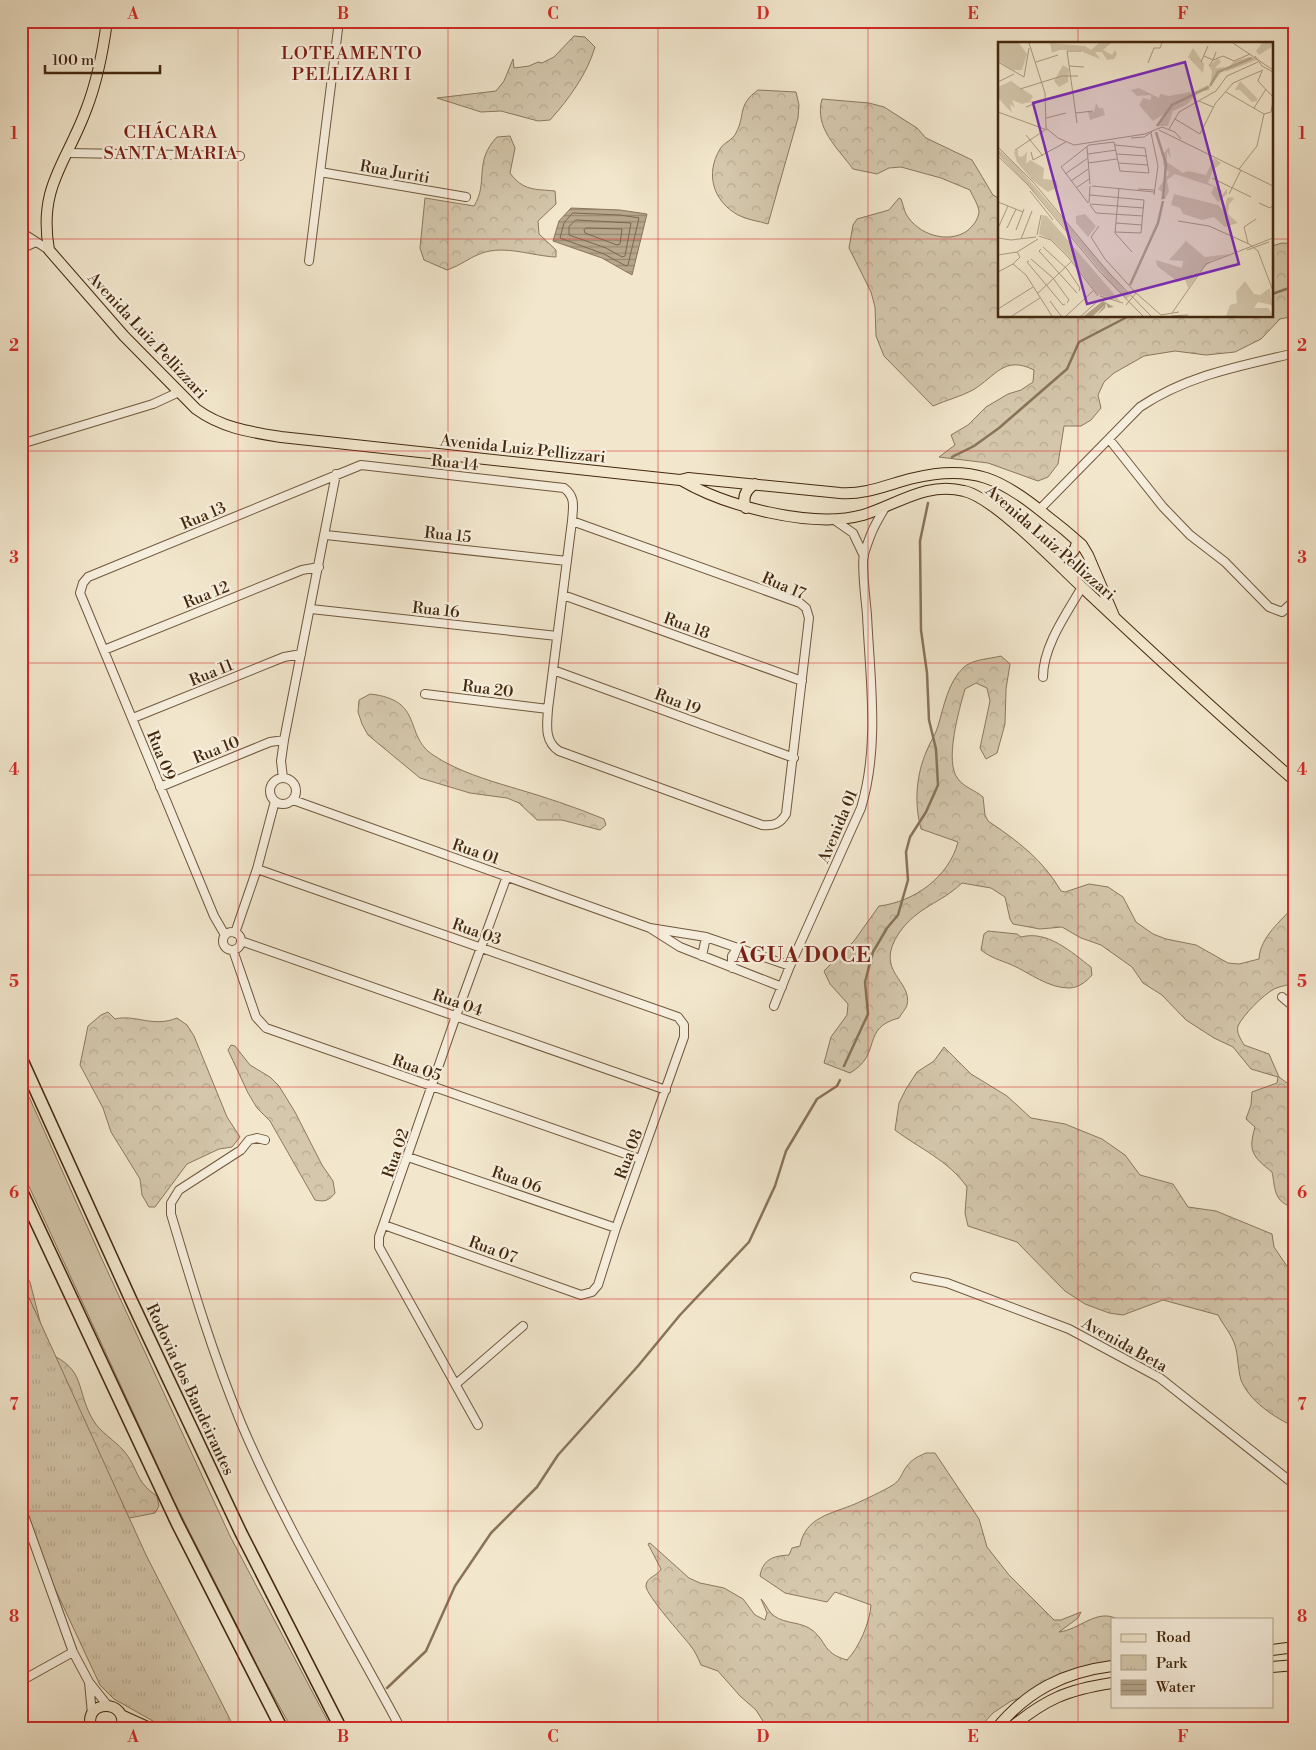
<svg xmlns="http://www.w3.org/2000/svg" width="1316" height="1750" viewBox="0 0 1316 1750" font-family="'Libre Bodoni',serif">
<defs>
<pattern id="forest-crowns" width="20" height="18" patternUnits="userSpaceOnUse" patternTransform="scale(1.25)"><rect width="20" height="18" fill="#d4c7ac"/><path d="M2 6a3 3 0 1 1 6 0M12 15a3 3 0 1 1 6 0" fill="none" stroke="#b7ab93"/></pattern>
<pattern id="park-tufts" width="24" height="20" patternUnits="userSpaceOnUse" patternTransform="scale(1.25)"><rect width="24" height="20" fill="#d4c7ac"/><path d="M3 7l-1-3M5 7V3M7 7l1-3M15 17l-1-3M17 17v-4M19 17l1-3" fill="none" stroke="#b7ab93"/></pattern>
<pattern id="water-rules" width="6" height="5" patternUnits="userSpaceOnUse" patternTransform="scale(1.25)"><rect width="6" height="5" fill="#b6a68c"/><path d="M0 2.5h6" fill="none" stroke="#968771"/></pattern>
</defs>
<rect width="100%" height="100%" fill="#f2e7cd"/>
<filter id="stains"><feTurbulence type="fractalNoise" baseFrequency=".004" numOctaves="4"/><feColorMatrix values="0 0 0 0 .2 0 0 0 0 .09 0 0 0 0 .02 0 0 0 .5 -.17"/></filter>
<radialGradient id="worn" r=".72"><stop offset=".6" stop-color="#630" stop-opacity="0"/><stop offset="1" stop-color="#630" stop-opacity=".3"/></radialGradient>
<path fill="#d4c7ac" stroke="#8c785c" d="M21,1079L100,1255L230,1536L332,1729H292L263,1677L174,1501L21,1169Z"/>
<path fill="url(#forest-crowns)" stroke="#8c785c" d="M574,36L585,37L595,47C587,74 569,99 550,120L538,121L501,111L481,112L437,98L496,91L504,81L513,59L514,68L529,66L538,62L542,63L554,57Z
M758,90L796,92L799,105L798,118L768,224C759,221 747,220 738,215C713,201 705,174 720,149C724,142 732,141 736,133C746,114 737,105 758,90Z
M822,99L869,103L884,107L917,128L926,138L972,160L993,195L1000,199V316H1272V246L1282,243L1295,244V316L1280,319L1261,339L1235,352L1206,355L1175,351L1144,356L1114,373L1104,382L1098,395L1101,408L1091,420L1081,426H1064L1058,464L1048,477L1038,481L988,463L939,457L955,445L951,435L968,425L986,407L1008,394L1021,390L1033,382L1034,370C1004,355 996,376 973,390C960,397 946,400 933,406L884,356L876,336L875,307L871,292L849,248L853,225L857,219L889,210L899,198L901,199C903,204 904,210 906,214C918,235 948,244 967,231C973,226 978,220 979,212C979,206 973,197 970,190L941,178L901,167L889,168L877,174L853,169C837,147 814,128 822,99Z
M510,136L515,148L510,173C523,191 535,189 555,191L556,204L538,221L539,234L556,250V257C532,256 506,245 482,253C470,257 460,266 447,270L424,260L420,248L425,198L474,206C489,182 473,162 497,137Z
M1001,656L1010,664L1006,689L1005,724L997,753L986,759L980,748L990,701L987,688L976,683L965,689C959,710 944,762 958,779C965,788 975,790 983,797L985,815L988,821C1018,841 1043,860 1061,891L1065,892L1089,884L1108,887L1123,897L1136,922L1153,934L1166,939L1196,945L1228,963L1239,964L1259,959C1260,937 1281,921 1295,905V979C1289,987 1282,985 1274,989C1263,995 1243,1015 1238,1026C1236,1033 1241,1039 1244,1045L1269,1054L1279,1077L1295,1089V1201L1287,1205C1273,1198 1275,1185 1272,1172C1252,1156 1248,1151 1255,1127L1246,1119L1251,1105L1252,1092L1277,1083L1278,1077L1251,1069L1233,1047L1214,1038L1186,1020L1162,995L1143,983L1132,967L1101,945L1081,938L1062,927L1040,929L1013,924L1010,919L1005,897L991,888L962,883C940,904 918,906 899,933C873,972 913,980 907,1005C906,1009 901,1014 899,1018C860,1028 883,1054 850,1073L824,1063L831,1037L847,1015L848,1004L830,984L824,971L854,941L879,906C914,902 949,877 958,842L921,829C914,803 916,775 927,750C930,742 936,734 938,726C944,706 948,682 964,667C974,659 989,659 1001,656Z
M370,694C425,700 403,735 433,755C457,771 487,780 514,788C545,797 575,807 604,819L606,825L600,830L562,820H537L519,803L507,798L470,793L420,778L368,735L362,724L358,712L359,700Z
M988,931L1017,934L1021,937C1048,930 1071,952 1091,967L1092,975C1086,982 1078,988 1069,988C1048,988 1030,973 1012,965C1000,960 991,958 981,950L984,934Z
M108,1012L115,1019C135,1014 153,1028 177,1018L187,1025L194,1036L227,1117L240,1137L232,1147L219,1149L187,1164L155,1207H149L142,1195L140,1179L111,1132L103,1108L80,1065L88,1026L101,1015Z
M231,1045L235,1046L250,1065L270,1077L279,1086L295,1112L322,1165L333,1181L335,1193C329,1201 324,1202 315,1200L270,1121L257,1108L248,1093L228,1050Z
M944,1047L971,1074L1007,1096L1031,1118L1065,1124L1102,1139L1125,1155L1140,1175L1173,1184L1188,1207L1216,1211L1272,1234L1274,1247L1295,1278V1427C1275,1418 1249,1401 1241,1380C1237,1367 1239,1351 1232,1338C1228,1330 1222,1323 1218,1315L1163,1300L1123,1315L1109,1313L1085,1304L1065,1291L1017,1242L968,1226L965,1213L967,1187C948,1160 920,1149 895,1130L899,1103L906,1089L917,1072L934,1061Z
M21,1268L30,1282L48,1353C87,1370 75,1389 93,1420C100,1432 114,1440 123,1450C139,1468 134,1481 157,1496L159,1506L155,1513L124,1519L21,1348Z
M926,1453H935L979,1519L987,1547L1009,1575L1054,1620H1061L1081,1612L1078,1618L1059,1632C1079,1630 1097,1608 1117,1619H1112V1667L1011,1701L993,1713L978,1729H768L756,1710L740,1696L718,1671L701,1665C698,1658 695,1651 690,1645C682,1635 646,1595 646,1586C646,1577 658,1576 661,1569L648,1544L650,1543L689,1578L700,1583L724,1588L743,1599L755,1615L765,1620L767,1613L761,1599C765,1603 767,1608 770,1612C780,1624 797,1621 809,1628C827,1639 821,1653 847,1660C859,1648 870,1622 871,1605L835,1592L827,1602L785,1593L760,1576C763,1559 773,1556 789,1555L792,1548L800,1546C805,1517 831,1514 855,1504C866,1499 883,1491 893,1485C901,1480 902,1472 907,1466C912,1459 919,1456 926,1453Z"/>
<path fill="url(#park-tufts)" stroke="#8c785c" d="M21,1280L146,1555L235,1729H167L114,1699L100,1685L50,1578L21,1499Z"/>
<path fill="url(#water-rules)" stroke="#887459" d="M571,208L620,210L647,214L632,275L602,258L553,241L559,221Z"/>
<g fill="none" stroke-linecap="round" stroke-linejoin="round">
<path stroke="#7c674c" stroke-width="1" d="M573,213L620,215L639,218L628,265L626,266L604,254L560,238L564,223Z
M576,220L631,223L625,256L622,257L606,248L569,235V227Z
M587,228L622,229L620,244L617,245L585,233L584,230Z"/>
<path stroke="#887459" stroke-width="2.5" d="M1272,294L1295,286
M952,457L974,446L999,428L1067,369L1079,342L1129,316
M844,1066L868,1014L865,982L873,952L887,928L898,915L908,880L906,852L910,837L926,812L938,785L936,749L929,720L927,673L921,630L920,541L928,503
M387,1688L426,1651L455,1586L491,1533L537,1487L558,1455L638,1366L680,1315L749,1242L775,1186L786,1151L817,1099L837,1086L840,1080"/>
<defs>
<path id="minor" d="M67,153L240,156
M320,172L466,197
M21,232L49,250
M21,249L36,242
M309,261L339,21
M1109,439L1163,507L1190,535L1225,562L1269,607L1282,612L1295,600
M21,444L153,404L179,392
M1040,509L1140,407C1188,375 1240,366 1295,353
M833,519L853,533L864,556
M326,535L567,561
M563,595L802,681
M311,609L557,636
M104,650L302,570L319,567
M553,670L794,758
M1043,677C1043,646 1067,613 1082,587
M425,694L548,709
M133,718L284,657L301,654
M283,778L281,761L284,740L336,474
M270 791a13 13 0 1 1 26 0a13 13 0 1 1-26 0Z
M160,787L270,742L284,740
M293,800L650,928L706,937L790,966
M257,869L678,1017L684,1025V1037L616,1228L598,1285L592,1292L581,1295L384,1225
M650,928L680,947L782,987
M223 941a9 9 0 1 1 18 0a9 9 0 1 1-18 0Z
M235,933L257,869L275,801
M225,935L214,916L80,593L83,583L88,577L361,465L564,488C576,497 573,507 572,521L548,709C547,725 544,741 559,751L762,825C774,826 780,824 786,814L809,618L806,608L800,603L572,521
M241,941L666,1090
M233,950L256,1017L266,1028L640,1159
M702,956L706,937
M732,968V956L738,948
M1282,997L1295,1008
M774,1006L790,966L861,808C880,745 870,680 867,615C866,602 861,565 864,554C871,532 874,526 886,506
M265,1140L257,1138L249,1140L241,1150L179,1190L171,1203V1214C192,1285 213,1355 241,1423C286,1529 347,1628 401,1729
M408,1157L616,1228
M915,1277L947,1283L1069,1329L1160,1378L1295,1485
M456,1384L523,1326
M478,1425L379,1247V1237L456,1016L507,876
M21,1507L73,1652L89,1682L108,1706
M21,1681L73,1652
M89,1682L92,1714"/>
<path id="major" d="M107,21C103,51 97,82 86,110C66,164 38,187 49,250L124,336L196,409C222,428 250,432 281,437L680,480L688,478L840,493C867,495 888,484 914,478C972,464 1003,479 1047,516C1059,525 1071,535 1082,545L1088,555L1114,616
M681,480C725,506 812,529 863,515C896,505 927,481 964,491C995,498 1057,564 1083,588C1152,653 1223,718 1295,781
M746,508C742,498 745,490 755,484
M1048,547L1060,557C1070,557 1076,551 1077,541
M1272,1650L1295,1647
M1272,1667L1295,1665
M121,1715L152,1729
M92,1729C80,1699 131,1698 121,1729
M996,1729C1027,1691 1064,1672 1112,1666
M1009,1729C1046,1699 1066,1690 1112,1683"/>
<path id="highway" d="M21,1058L131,1300L241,1533L341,1729
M21,1190L177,1523L282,1729"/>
</defs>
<use href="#minor" stroke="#6f583d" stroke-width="10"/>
<use href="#major" stroke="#43280d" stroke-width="12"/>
<use href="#highway" stroke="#43280d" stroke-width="14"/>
<use href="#minor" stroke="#f7efde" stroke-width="8"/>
<use href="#major" stroke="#f2e7cd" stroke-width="10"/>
<use href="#highway" stroke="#f2e7cd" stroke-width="11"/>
</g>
<path fill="none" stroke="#d62828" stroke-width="1" stroke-opacity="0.55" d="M238,21V1729M448,21V1729M658,21V1729M868,21V1729M1078,21V44M21,239H1000M1272,239H1295M1078,316V1729M21,451H1295M21,663H1295M21,875H1295M21,1087H1295M21,1299H1295M21,1511H1295"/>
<g text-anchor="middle" stroke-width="4.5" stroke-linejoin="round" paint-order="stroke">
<g font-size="16" fill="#43280d" stroke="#f7efde">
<text transform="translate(395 171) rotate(10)" y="6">Rua Juriti</text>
<text transform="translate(148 335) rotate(47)" y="6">Avenida Luiz Pellizzari</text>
<text transform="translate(523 448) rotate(6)" y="6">Avenida Luiz Pellizzari</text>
<text transform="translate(455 462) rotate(6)" y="6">Rua 14</text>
<text transform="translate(203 515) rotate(-23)" y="6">Rua 13</text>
<text transform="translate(448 534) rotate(6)" y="6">Rua 15</text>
<text transform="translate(1051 542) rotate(41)" y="6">Avenida Luiz Pellizzari</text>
<text transform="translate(784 585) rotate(23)" y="6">Rua 17</text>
<text transform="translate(206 594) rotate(-22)" y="6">Rua 12</text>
<text transform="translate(436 609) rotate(6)" y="6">Rua 16</text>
<text transform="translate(687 625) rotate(20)" y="6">Rua 18</text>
<text transform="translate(211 672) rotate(-22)" y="6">Rua 11</text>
<text transform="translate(488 688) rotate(7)" y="6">Rua 20</text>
<text transform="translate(678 701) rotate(20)" y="6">Rua 19</text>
<text transform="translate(216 749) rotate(-22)" y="6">Rua 10</text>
<text transform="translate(162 755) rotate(68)" y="6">Rua 09</text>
<text transform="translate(837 826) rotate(-67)" y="6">Avenida 01</text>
<text transform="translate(476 851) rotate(19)" y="6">Rua 01</text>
<text transform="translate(477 931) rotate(19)" y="6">Rua 03</text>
<text transform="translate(458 1002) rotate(19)" y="6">Rua 04</text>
<text transform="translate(417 1067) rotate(19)" y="6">Rua 05</text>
<text transform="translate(395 1153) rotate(-71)" y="6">Rua 02</text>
<text transform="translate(628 1154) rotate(-70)" y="6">Rua 08</text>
<text transform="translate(517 1179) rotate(19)" y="6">Rua 06</text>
<text transform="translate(493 1249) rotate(20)" y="6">Rua 07</text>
<text transform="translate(1125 1344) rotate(29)" y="6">Avenida Beta</text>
<text transform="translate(191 1389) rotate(65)" y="6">Rodovia dos Bandeirantes</text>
</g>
<g font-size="18" letter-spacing="1" fill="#7a1f14" stroke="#f7efde">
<text x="352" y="59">LOTEAMENTO<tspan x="352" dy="21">PELLIZARI I</tspan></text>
<text x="171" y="138">CHÁCARA<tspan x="171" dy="21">SANTA MARIA</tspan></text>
</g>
<g font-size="21" font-weight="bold" letter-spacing="1" fill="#7a1f14" stroke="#f7efde">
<text x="803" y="962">ÁGUA DOCE</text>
</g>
</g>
<g transform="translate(998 42)">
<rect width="275" height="275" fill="#f2e7cd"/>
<path d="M0,107L19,124L132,254L128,257L117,246L41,155L0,112Z" fill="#d4c7ac"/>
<path d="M0,1H21L29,12L24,28H15L0,19ZM52,1L87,4L93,8L101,1H113L105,8L114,13L117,8L119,12L116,17L109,18L104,10H97L102,17L80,8H61L54,11ZM264,1H275V4L261,13L258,9ZM195,6L206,22L205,31L190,15ZM251,15L261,17L227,30L236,19ZM220,16L223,20L217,26L227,25L212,45L214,29L211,24ZM65,23L71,27L70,40L61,45L56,39ZM13,39L35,54L32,60L24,62L14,58L17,66L12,62L14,71L0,56V45ZM242,39L259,56V59L254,60L242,48H237ZM210,43L211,48L201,50L188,63L175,69L170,84H158L166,72L155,79L141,63L145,56L153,58V53L139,54L133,48L141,46L161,56L162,52L171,54L198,49ZM98,61L101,66H105L107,73L92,78L90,70H96ZM171,105L173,117L169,109V120L185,131L190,129L208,133L216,116L223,121L215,128L210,141L222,147L225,151L222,150L223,154L229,147V152L220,160L213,151L216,145L177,132L169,138L171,149L167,157L163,158L164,150L160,147L171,131L165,122L166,111ZM20,107V114L24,115L29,110L28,122L32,118L46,126L45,137L58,138L60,145L50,150L34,138L19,120L16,110ZM176,152L220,163L226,169L229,156L234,155L236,157L231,162L230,172L240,181L227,185L216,175L204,178L185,172L182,166L173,163ZM87,172L98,184L90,195L78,181V174ZM188,199L207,215L232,212L213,219L199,232H194L198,235L190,246L187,237L180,240L159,224L158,218L184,226L185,219L171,218ZM247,239L256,252L262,253L272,246L274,263L260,260L256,266H270L275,273L228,274L232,263L239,261L238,250Z" fill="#d4c7ac"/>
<path d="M44,173L49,174L122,259L99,252L74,218L54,198L41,192Z" fill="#d4c7ac"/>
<path d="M105,259L116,265L110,266L108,261L107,266L98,274L107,263L95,274H86Z" fill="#b6a68c"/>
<path fill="none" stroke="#b6a68c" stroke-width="2.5" d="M212,44L220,30L254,16M159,84L174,63L211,45M158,90L168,122L165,157M132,243L160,181L165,159"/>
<path fill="none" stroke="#ac9b80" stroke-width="1" d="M31,1L47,51L48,86L60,96L76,103L147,92L164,85L177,90L183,97M235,1L275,28M206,14L215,18L218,10M257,14L264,24L275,30M0,20L26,35L31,6M38,20L60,13M203,20L210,4M150,21L156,6H162L164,1M71,24L86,25M211,24L215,18L225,14L236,19L252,12M264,29L260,39L275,55M0,40L16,32M22,47L64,34H80M228,50L266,72L273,70L275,59M201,59L215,65M28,65L48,57M256,66L268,47M0,70L49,88M78,71L95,69M48,76L68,71M177,77L202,92L217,62L235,41L265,28M79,81L69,9H83M171,87L181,70L218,49L229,34L260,20M161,88L275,144M153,91L160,124L156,153M28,93L45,114M133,96L146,95L154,90M0,105L36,141L110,230L153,274M89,105L92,142M17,108L47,88M33,110L35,118L68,100M90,112L118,108M119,112L149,114M0,114L30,143L103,231L145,274M90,121L119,117M120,121L150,123M241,127L259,104L266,72M67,132L90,116M214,136L253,155M73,139L90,127M94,144L156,150M78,146L91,137M121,146L117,191L134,210M140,147L156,148M32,149L55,178M231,152L243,128M92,153L146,158L143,191L117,190M0,160L25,170M90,161L63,125L91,103L116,100L122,129L151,131L147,106L117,103M91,161L92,144M261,161L272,166L275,163M92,162L146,166M92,163L98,171L145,174M180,179L211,184L251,202L260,209L275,249M118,181L144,183M1,184L10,164M101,184L93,195L107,217L138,251M9,186L18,167M18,188L26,167M39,193L43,173M41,194L53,198L71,216M0,196L13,198L38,195M23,197L34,169M250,201L246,185L258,177M45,205L69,227L82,246L81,249M43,207L41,209L79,251M249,208L271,200M0,213L19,210L40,197M71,216L100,254M33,217L55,236L71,258L69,261M31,219L29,220L65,263L67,262M15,222L28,233L54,274M0,230L15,222L22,215L19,210M39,252L74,219M102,254L125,261M52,259L63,274M128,263L138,251L163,273L181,270M0,267L35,245M174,271L208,222L275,196M14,274L42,256M68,274L95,249M83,274L101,258M173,274L190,273"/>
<path fill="#7b2cbf" fill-opacity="0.15" stroke="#7b2cbf" stroke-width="2.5" d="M187,20L241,222L89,262L35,61Z"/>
<rect width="275" height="275" fill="none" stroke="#43280d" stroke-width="2.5"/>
</g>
<rect width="1316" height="1750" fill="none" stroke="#f2e7cd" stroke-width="55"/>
<rect x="1111" y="1618" width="162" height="90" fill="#f7efde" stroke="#af9f8a"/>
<rect x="1121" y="1634" width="25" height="8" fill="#f2e7cd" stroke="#af9f8a"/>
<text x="1156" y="1642" font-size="15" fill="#43280d">Road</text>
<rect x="1121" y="1655" width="25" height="15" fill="url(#park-tufts)" stroke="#af9f8a"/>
<text x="1156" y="1668" font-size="15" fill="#43280d">Park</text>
<rect x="1121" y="1680" width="25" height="15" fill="url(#water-rules)" stroke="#af9f8a"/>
<text x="1156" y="1692" font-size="15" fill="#43280d">Water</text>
<path d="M45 65v8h115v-8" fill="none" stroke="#43280d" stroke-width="2.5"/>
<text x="52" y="65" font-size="15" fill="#43280d" stroke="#f7efde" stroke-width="4" paint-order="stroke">100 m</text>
<rect x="28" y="28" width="1260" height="1694" fill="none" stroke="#d62828" stroke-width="2"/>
<g font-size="16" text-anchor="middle" font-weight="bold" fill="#d62828">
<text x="133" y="19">A</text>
<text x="343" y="19">B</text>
<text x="553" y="19">C</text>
<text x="763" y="19">D</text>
<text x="973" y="19">E</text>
<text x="1183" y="19">F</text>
<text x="14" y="139">1</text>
<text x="1302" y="139">1</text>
<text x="14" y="351">2</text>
<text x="1302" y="351">2</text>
<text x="14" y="563">3</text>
<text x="1302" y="563">3</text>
<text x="14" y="775">4</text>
<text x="1302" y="775">4</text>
<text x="14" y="987">5</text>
<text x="1302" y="987">5</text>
<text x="14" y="1198">6</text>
<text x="1302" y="1198">6</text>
<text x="14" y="1410">7</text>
<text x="1302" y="1410">7</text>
<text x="14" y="1622">8</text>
<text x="1302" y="1622">8</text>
<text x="133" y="1742">A</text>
<text x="343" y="1742">B</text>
<text x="553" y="1742">C</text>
<text x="763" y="1742">D</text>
<text x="973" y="1742">E</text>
<text x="1183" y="1742">F</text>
</g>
<rect width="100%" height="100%" filter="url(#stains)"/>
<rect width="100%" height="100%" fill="url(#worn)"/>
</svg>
